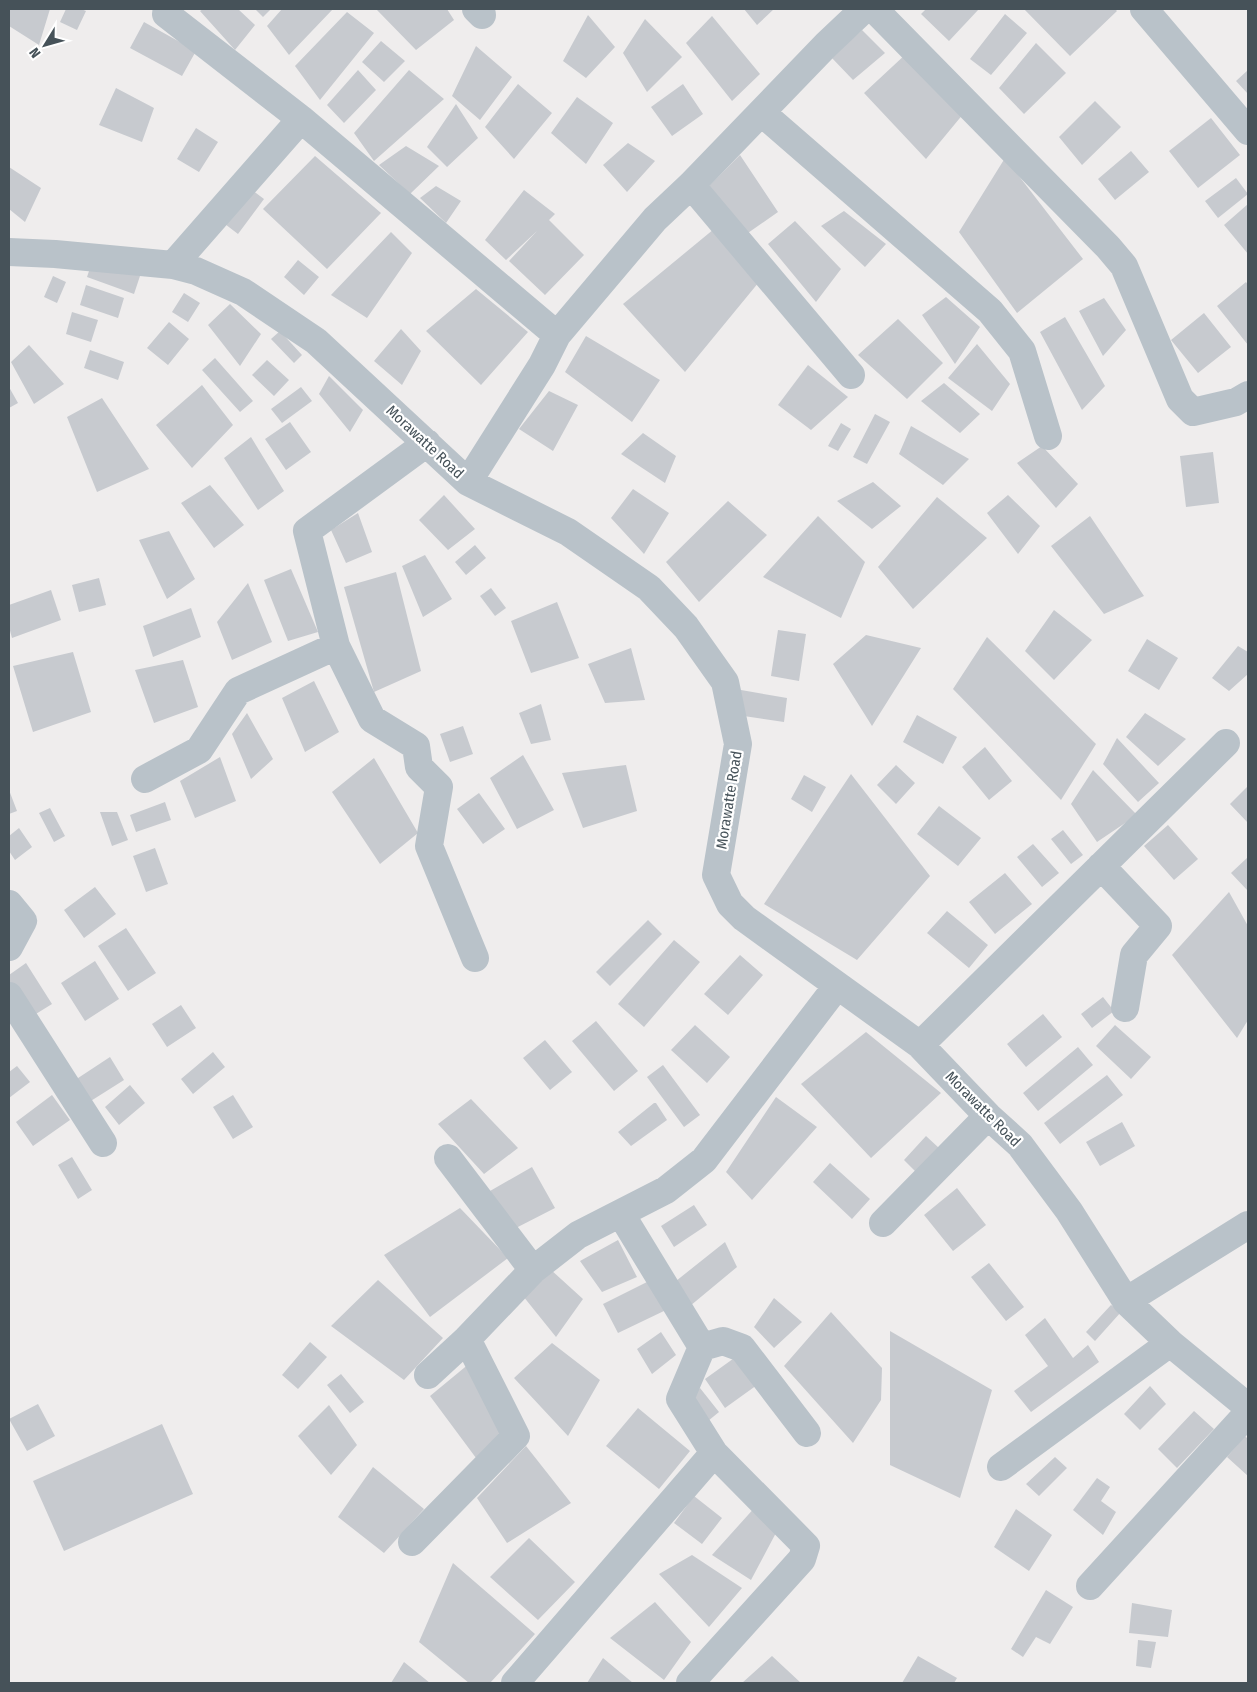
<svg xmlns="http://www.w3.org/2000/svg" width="1257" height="1692" viewBox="0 0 1257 1692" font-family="'Fira Sans Condensed',sans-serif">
<rect width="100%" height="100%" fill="#efeded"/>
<path fill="#c7cacf" d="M9,9H50L39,45L9,26Z
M66,9H81L86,11L77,30L60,22Z
M203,9H238L255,25L235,50L200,11Z
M255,9H271L263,17Z
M282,9H333L289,55L267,26Z
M379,9H447L454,20L416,50L377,10Z
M744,9H774L757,25Z
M926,9H979L949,41L921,14Z
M1024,9H1115L1117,11L1070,56Z
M347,12L374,33L320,100L295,66Z
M1005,14L1027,33L991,75L970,59Z
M588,15L615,47L586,78L563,61Z
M712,16L760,74L732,101L686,43Z
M645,19L682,57L647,92L623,53Z
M144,22L196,51L182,76L130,48Z
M862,30L885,53L853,80L831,57Z
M381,41L405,61L384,82L362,62Z
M1036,43L1066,73L1024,114L999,88Z
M476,46L512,77L480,120L452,96Z
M907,53L964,113L926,159L864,93Z
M358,70L376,90L344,123L327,105Z
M409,70L444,99L374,161L354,133Z
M1248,70V94L1236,81Z
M518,84L552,113L514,159L485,127Z
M683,84L703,114L672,136L651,107Z
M116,88L154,108L142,142L99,125Z
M577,97L613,123L586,164L551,133Z
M1095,101L1121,127L1082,165L1059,137Z
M456,104L478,138L447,167L427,147Z
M1211,118L1240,155L1198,188L1169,151Z
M196,128L218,142L199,172L177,159Z
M628,143L655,161L627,192L603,165Z
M406,146L439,166L410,194L379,165Z
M1131,151L1149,172L1115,200L1098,179Z
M740,155L778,212L745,235L708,187Z
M315,156L381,213L327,269L263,209Z
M1005,158L1083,259L1017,313L959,232Z
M9,167L41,188L25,222L9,209Z
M1236,178L1248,194L1218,218L1205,201Z
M436,186L461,201L446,223L420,198Z
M248,187L264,199L238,234L221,221Z
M524,190L555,214L549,220L584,255L545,295L509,261L537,231L506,260L485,240Z
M1248,204V254L1224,225Z
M844,211L886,244L865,267L821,226Z
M795,221L841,269L816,302L768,244Z
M714,229L759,282L685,372L623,304Z
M391,232L412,253L367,318L331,295Z
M93,259L140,276L134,294L87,277Z
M298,260L319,277L304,295L284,277Z
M53,276L66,282L57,303L44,297Z
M1246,282L1248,285V345L1217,306Z
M86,285L124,298L118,318L80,305Z
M476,289L528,332L481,385L426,331Z
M184,293L200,303L188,322L172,312Z
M946,297L980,327L955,364L922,315Z
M1104,298L1126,330L1103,356L1079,311Z
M230,304L261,334L240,366L208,325Z
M72,312L98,320L91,342L66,334Z
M1204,313L1231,347L1198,373L1171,340Z
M1065,317L1105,386L1082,410L1040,332Z
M898,319L943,363L907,399L858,355Z
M169,322L189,339L168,365L147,348Z
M401,329L421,351L402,385L374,361Z
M280,331L302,355L294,363L271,339Z
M586,336L660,380L632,422L565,372Z
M977,344L1010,384L992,411L948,378Z
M29,345L64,384L34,404L11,362Z
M90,350L124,362L118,380L84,368Z
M215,358L253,401L240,412L202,370Z
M267,360L289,380L274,396L252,375Z
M808,365L848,397L811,430L778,405Z
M329,376L363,410L350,432L319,394Z
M944,383L980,414L960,433L921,401Z
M202,385L233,425L192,468L156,425Z
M9,387L18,403L9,408Z
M301,387L312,401L282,423L271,409Z
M549,391L578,405L553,451L519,429Z
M102,398L149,469L97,492L67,417Z
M875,414L890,422L867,464L853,457Z
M290,422L311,452L286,470L265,439Z
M841,423L851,429L838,451L828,446Z
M911,426L969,459L943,485L899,454Z
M643,433L676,456L665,483L621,454Z
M251,437L284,491L258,510L224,458Z
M1042,446L1078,484L1056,508L1017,463Z
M1213,452L1219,503L1186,507L1180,456Z
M873,482L901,506L872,529L837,501Z
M210,485L244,525L214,548L181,503Z
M633,489L669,513L644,554L611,518Z
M444,495L475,529L448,550L419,520Z
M1008,495L1040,526L1018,554L987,513Z
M937,497L987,538L913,609L878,567Z
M728,501L767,535L699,602L666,562Z
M358,513L372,552L346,563L331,530Z
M818,516L865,562L841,618L763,577Z
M1090,516L1144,596L1104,614L1051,546Z
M169,531L195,579L167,599L139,540Z
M475,545L486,558L466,575L455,562Z
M425,555L452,599L423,617L402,566Z
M291,569L318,632L288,641L264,580Z
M396,572L421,671L374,692L344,587Z
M99,578L106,605L79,612L72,585Z
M248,583L272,642L232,660L217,622Z
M491,588L506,608L495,616L480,596Z
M51,590L61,620L12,638L9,627V605Z
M557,602L579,658L531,673L511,621Z
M191,608L201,637L153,657L143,626Z
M1054,610L1092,640L1054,680L1025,651Z
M778,630L806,634L799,681L771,676Z
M866,635L921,648L872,726L833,664Z
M987,637L1096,744L1061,800L953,689Z
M1147,639L1178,658L1159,690L1128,671Z
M1238,646L1248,652V674L1229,691L1212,678Z
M631,648L645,700L605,703L588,664Z
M73,652L91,712L33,732L13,666Z
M183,660L198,707L154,723L135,670Z
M314,681L339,732L305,752L282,698Z
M741,690L787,698L784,722L737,715Z
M541,704L551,740L531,744L519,713Z
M247,713L273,759L251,779L232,734Z
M1145,713L1186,739L1158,766L1126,737Z
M917,715L957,737L943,764L903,742Z
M463,726L473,754L450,762L440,734Z
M1117,738L1159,783L1138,802L1103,764Z
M985,747L1012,781L989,800L962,767Z
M523,755L554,810L517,829L490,778Z
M220,757L236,801L195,818L180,781Z
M374,758L418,833L380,864L332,792Z
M626,765L637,811L583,828L562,773Z
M896,765L915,783L896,804L877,785Z
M1093,770L1137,815L1097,842L1071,804Z
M851,774L930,876L857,960L764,904Z
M804,775L826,787L812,812L791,799Z
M1248,786V823L1230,804Z
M9,790L17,811L9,814Z
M479,793L505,829L483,844L457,809Z
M165,802L171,820L136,832L130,815Z
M939,806L981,838L958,866L917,834Z
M50,808L65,836L54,842L39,813Z
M100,812H117L128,840L112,846Z
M1168,825L1198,859L1174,880L1144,846Z
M19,828L32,847L15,860L9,851V836Z
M1063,830L1083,855L1071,864L1051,839Z
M1033,844L1059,873L1042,887L1017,857Z
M155,848L168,884L146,892L133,856Z
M1248,857V891L1231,873Z
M1005,873L1032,904L995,934L969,902Z
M95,887L116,914L84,938L64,910Z
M1229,892L1248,926V1020L1237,1038L1172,955Z
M947,911L988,945L969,968L927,933Z
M648,920L662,934L610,986L596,972Z
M126,928L156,973L128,991L98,946Z
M674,940L700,962L644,1027L618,1004Z
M740,955L763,975L728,1015L704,994Z
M95,961L119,999L85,1021L61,983Z
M26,963L52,1004L31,1017L9,983V975Z
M1103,997L1114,1011L1092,1028L1081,1014Z
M181,1005L196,1028L167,1047L152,1024Z
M1043,1014L1062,1037L1026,1067L1007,1044Z
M596,1021L638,1071L614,1091L572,1041Z
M695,1025L730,1057L707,1083L671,1050Z
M1115,1025L1151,1057L1131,1079L1096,1046Z
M866,1032L941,1093L871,1158L801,1084Z
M545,1040L572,1072L550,1090L523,1058Z
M1078,1047L1093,1065L1038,1111L1023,1093Z
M213,1052L225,1067L193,1094L181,1079Z
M110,1057L124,1080L86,1104L72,1082Z
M663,1065L700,1115L684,1127L647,1077Z
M17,1066L30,1082L9,1098V1072Z
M1107,1075L1123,1095L1060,1144L1044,1123Z
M130,1085L145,1103L119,1125L105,1107Z
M52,1095L70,1120L33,1146L16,1122Z
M233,1095L253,1127L233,1139L213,1107Z
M776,1097L817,1127L752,1200L726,1172Z
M471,1099L518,1148L484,1174L438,1124Z
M654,1103H656L667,1120L631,1146L618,1132Z
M1122,1122L1135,1146L1100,1166L1086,1142Z
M926,1136L939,1148L916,1172L904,1160Z
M72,1157L92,1190L78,1199L58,1165Z
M830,1163L870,1199L852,1219L813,1182Z
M532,1167L555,1208L512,1230L490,1191Z
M957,1188L986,1225L953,1251L924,1215Z
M694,1205L707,1225L674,1247L661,1226Z
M460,1208L508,1258L430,1317L384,1255Z
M618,1240L637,1277L602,1292L580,1261Z
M725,1242L737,1267L690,1306L676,1281Z
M989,1263L1024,1307L1006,1321L971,1277Z
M550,1269L583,1299L556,1337L523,1296Z
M378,1280L443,1338L404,1380L331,1326Z
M651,1280L666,1310L618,1333L603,1304Z
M774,1298L802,1322L774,1348L754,1327Z
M1111,1305L1121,1312L1095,1341L1086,1332Z
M831,1312L882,1368L881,1400L853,1443L784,1366Z
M1045,1318L1073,1358L1088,1345L1099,1362L1031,1412L1014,1391L1048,1366L1025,1335Z
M890,1331L992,1390L960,1498L890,1465Z
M661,1332L676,1355L652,1374L637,1349Z
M310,1342L327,1357L298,1389L282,1375Z
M552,1343L600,1380L568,1436L514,1378Z
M737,1356L757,1385L725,1408L705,1379Z
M470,1363L504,1432L479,1462L430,1396Z
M341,1374L364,1402L350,1413L327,1385Z
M1150,1386L1166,1404L1140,1430L1124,1414Z
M700,1388L719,1412L708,1421L688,1397Z
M38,1404L55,1436L27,1451L9,1419Z
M329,1405L357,1445L331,1475L298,1436Z
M638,1408L690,1451L659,1489L606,1446Z
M1194,1411L1214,1429L1177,1468L1158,1449Z
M162,1424L193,1494L64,1551L33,1481Z
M1245,1436L1248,1439V1476L1227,1457Z
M526,1446L571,1503L507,1543L477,1498Z
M1055,1457L1067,1468L1039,1496L1026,1484Z
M373,1467L424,1509L384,1553L338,1517Z
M1097,1478L1110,1487L1101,1501L1116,1512L1103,1535L1073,1510Z
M694,1496L722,1518L702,1544L674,1523Z
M757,1505L777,1531L751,1580L712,1555Z
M1016,1509L1052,1535L1029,1571L994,1547Z
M529,1538L575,1582L538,1620L490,1577Z
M692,1555L742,1588L709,1627L659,1574Z
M453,1563L535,1634L490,1683H469L419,1642Z
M1046,1590L1073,1607L1050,1644L1036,1637L1023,1657L1011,1649Z
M655,1602L691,1642L664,1680L610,1638Z
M1132,1603L1172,1610L1168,1637L1129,1633Z
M1138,1640L1156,1642L1151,1668L1136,1666Z
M772,1656L801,1683H742Z
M918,1656L957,1678L954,1683H902Z
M603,1658L633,1683H587Z
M404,1662L430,1683H391Z"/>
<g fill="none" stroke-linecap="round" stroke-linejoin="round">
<path stroke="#b9c2c9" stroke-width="28" d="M476,9L482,15
M874,9L1108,247L1124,266L1180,399L1193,412L1236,402L1248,395
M1144,9L1248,131
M166,14L301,119L557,335
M762,113L990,311L1022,351L1048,436
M691,185L851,375
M9,252L55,254L173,265L196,271L243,292L316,341L468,482L568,532L649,588L686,627L725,682L738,744L716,875L730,904L744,918L920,1045L988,1116L1020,1145L1069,1211L1126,1301L1170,1343L1248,1407
M173,265L301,119
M468,482L542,365L557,335L655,219L691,185L826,45L864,9
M336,646L372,719L416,746L419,767L439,787L429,846L475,958
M145,779L199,750L238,691L336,646L307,531L427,443
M1101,866L1158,926L1134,955L1125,1008
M9,904L23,921L9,947
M9,996L103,1143
M920,1045L1226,743
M448,1158L533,1270
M621,1214L702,1347
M883,1223L988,1116
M1126,1301L1248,1225
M428,1375L467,1339L533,1270L578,1235L666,1190L704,1160L837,986
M1001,1467L1170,1343
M412,1542L516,1436L467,1339
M1090,1586L1248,1413
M515,1683L714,1453
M690,1683L802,1559L806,1546L714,1453L680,1399L702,1347L723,1341L742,1348L807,1433"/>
</g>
<g text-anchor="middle" stroke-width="4.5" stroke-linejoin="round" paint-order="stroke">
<g font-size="15" fill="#465259" stroke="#fff">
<text transform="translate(425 442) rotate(43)" y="5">Morawatte Road</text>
<text transform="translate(729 800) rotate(-81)" y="5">Morawatte Road</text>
<text transform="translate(983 1109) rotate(45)" y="5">Morawatte Road</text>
</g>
</g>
<rect width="1257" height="1692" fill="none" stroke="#465259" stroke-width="20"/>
<g transform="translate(45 45) rotate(233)" stroke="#ffffff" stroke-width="4" paint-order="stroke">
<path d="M0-4L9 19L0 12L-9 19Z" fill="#465259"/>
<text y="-8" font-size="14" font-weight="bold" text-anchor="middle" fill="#465259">N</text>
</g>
</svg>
